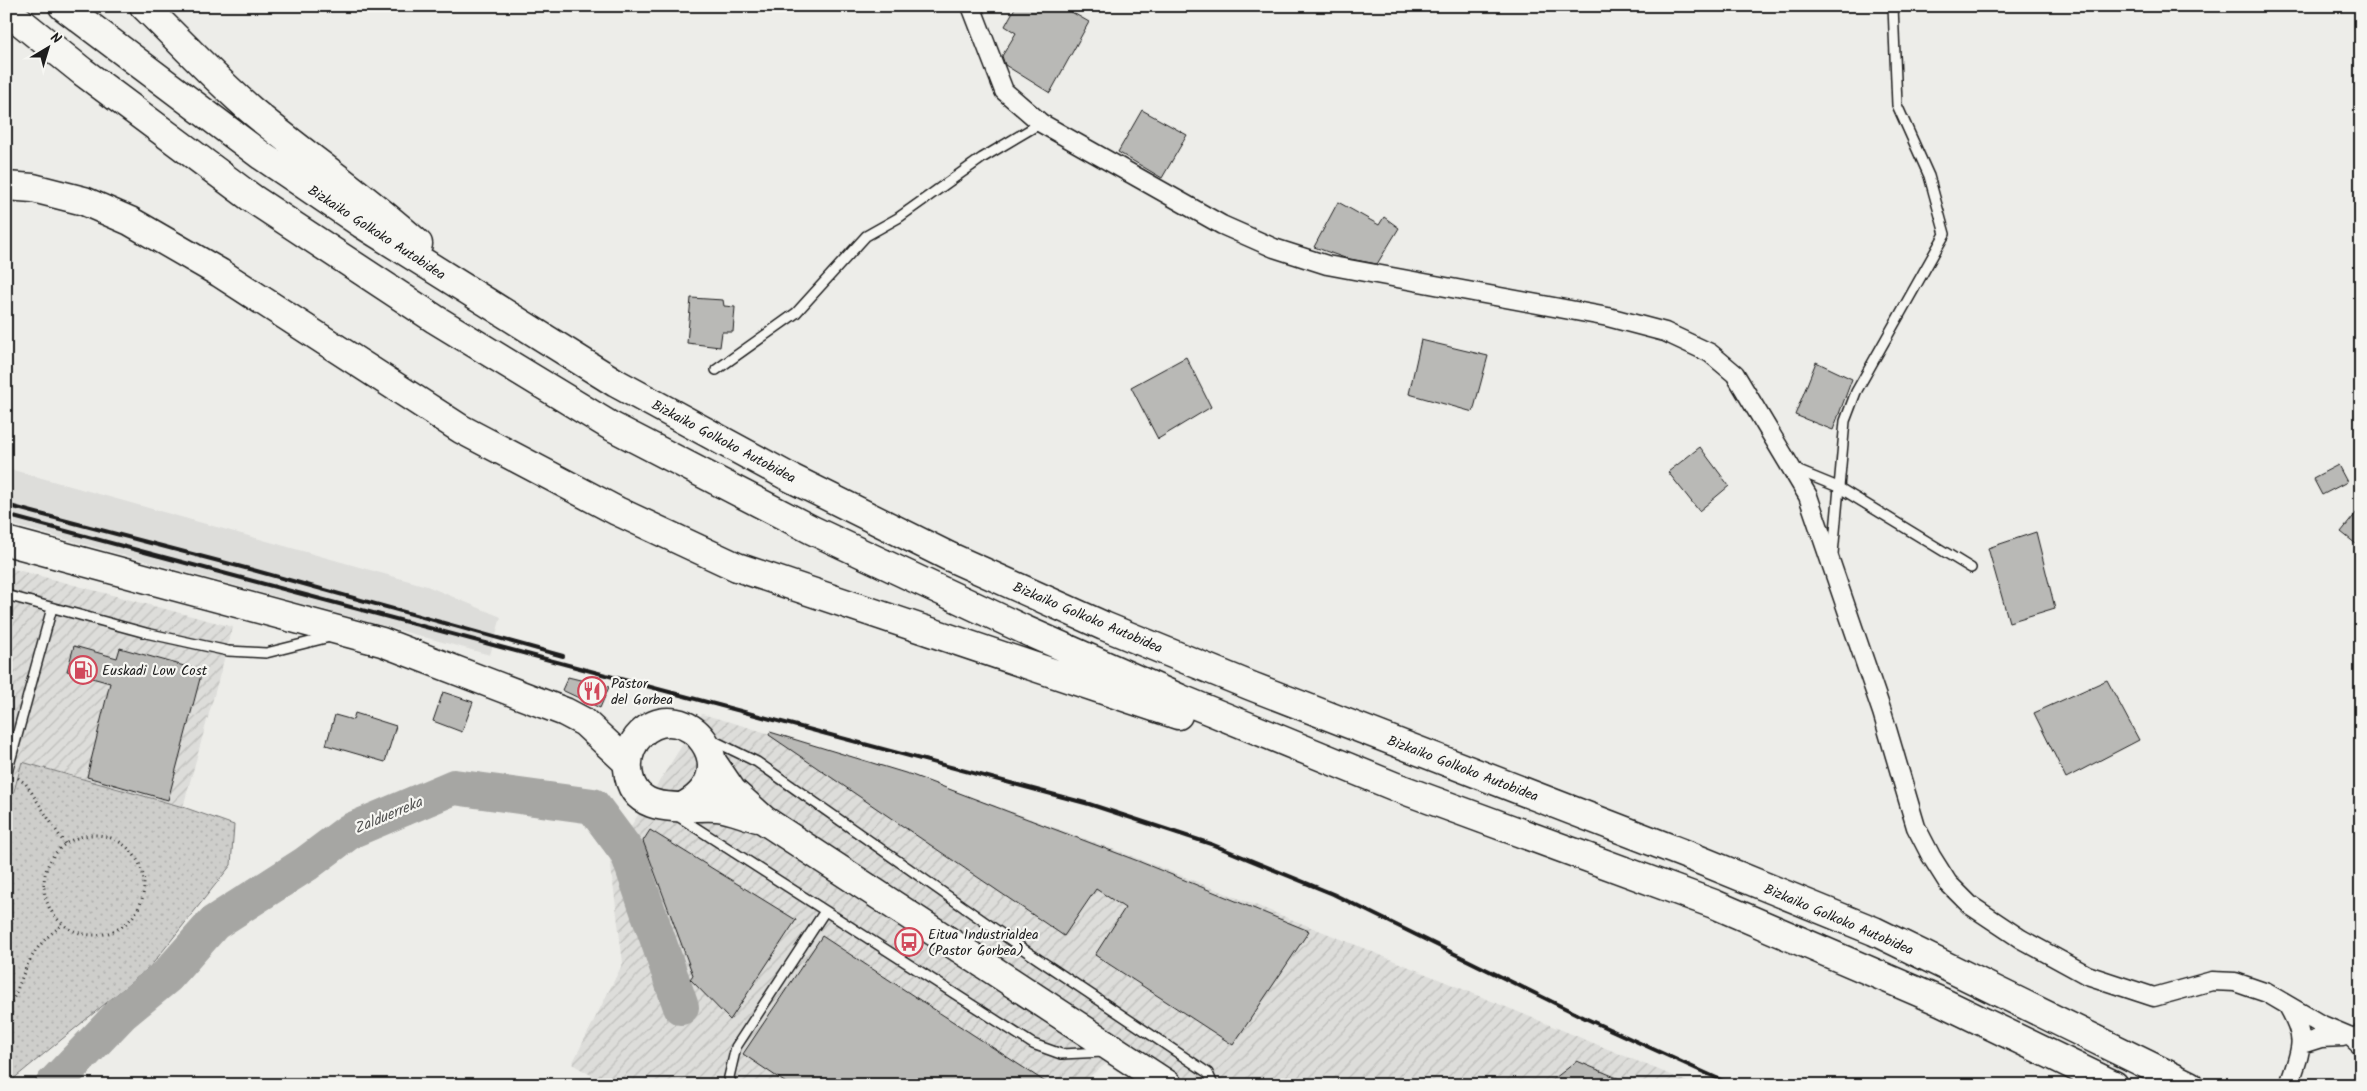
<svg xmlns="http://www.w3.org/2000/svg" width="2367" height="1091" viewBox="0 0 2367 1091" font-family="Kalam,sans-serif">
<defs>
<pattern id="industrial-furrows" width="10" height="10" patternUnits="userSpaceOnUse" patternTransform="scale(1.25)"><rect width="10" height="10" fill="#ddddda"/><path d="M-1 1l2-2M0 10L10 0M9 11l2-2" fill="none" stroke="#bdbdba"/></pattern>
<pattern id="park-dots" width="8" height="8" patternUnits="userSpaceOnUse" patternTransform="scale(1.25)"><rect width="8" height="8" fill="#cececb"/><path d="M2 2h.1M6 6h.1" fill="none" stroke="#b0b0ae" stroke-width="1.8" stroke-linecap="round"/></pattern>
</defs>
<rect width="100%" height="100%" fill="#edede9"/>
<filter id="ink" filterUnits="userSpaceOnUse"><feTurbulence type="fractalNoise" baseFrequency=".02" numOctaves="2"/><feDisplacementMap in="SourceGraphic" scale="10" xChannelSelector="R" yChannelSelector="G"/><feConvolveMatrix kernelMatrix="1 2 1 2 8 2 1 2 1" color-interpolation-filters="sRGB"/></filter>
<g filter="url(#ink)">
<path fill="#ddddda" d="M6,468L427,586L501,617L490,655L6,523Z"/>
<path fill="url(#industrial-furrows)" d="M6,567L233,627L183,807L22,762L6,813Z
M702,714L912,775L1129,855L1346,941L1695,1085H1140L1106,1064L1078,1085H712L709,1079L702,1085H608L572,1064L623,963L610,859Z"/>
<path fill="url(#park-dots)" stroke="#757574" d="M22,762L183,807L234,825L231,865L150,967L6,1085V820Z"/>
<g fill="none" stroke-linecap="round" stroke-linejoin="round">
<path stroke="#a6a6a3" stroke-width="36" d="M53,1085L122,1013L167,976L214,923L306,864L350,831L454,787L593,806L628,853L681,1007"/>
</g>
<path fill="#b9b9b6" stroke="#1c1c1c" d="M1016,6H1061L1089,22L1050,93L1005,65L1002,56L1016,33L1005,26Z
M1142,110L1187,135L1162,178L1118,152Z
M1338,202L1379,225L1384,217L1399,228L1377,264L1345,258L1314,247Z
M691,298L723,300L724,306L735,307L733,332H722L720,347L687,343Z
M1421,340L1488,356L1473,412L1409,394Z
M1186,357L1211,407L1158,439L1131,387Z
M1816,362L1852,379L1833,430L1795,415Z
M1700,447L1729,486L1699,511L1668,472Z
M2338,465L2347,482L2322,495L2313,478Z
M2361,507V548L2341,532Z
M2036,532L2055,608L2009,622L1988,548Z
M74,646L117,658L120,648L202,671L168,800L87,777L110,683L67,671Z
M568,677L609,687L600,708L562,690Z
M2107,680L2139,740L2066,778L2034,713Z
M443,692L473,702L462,732L433,721Z
M355,713L396,726L385,762L326,745L335,715L353,720Z
M770,732L912,775L1138,861L1309,931L1233,1045L1095,955L1125,908L1096,889L1064,936L769,735Z
M650,830L796,920L730,1020L690,979L693,975L643,841Z
M822,936L1050,1085H789L743,1054Z
M1577,1061L1634,1085H1546Z"/>
<g fill="none" stroke-linecap="round" stroke-linejoin="round">
<defs>
<path id="lane" d="M716,370L796,313L866,236L898,218L982,158L1041,123
M1794,469L1838,487L1971,568
M1833,554L1845,421L1856,392L1945,234L1929,176L1897,105L1893,6
M6,595L146,633L228,651L266,653L330,637
M710,739L757,762L1029,953L1208,1073L1213,1085
M6,776L52,608
M676,815L1033,1044L1061,1054L1104,1052
M2351,1037L2361,1027
M732,1085L729,1077L736,1047L825,911"/>
<path id="street" d="M971,6L1004,91L1041,123L1222,225L1274,248L1327,265L1608,317L1665,332L1710,353L1735,374L1808,496L1882,712L1916,827L1931,856L1948,883L1970,905L2021,939L2087,975L2154,997L2212,981L2235,982L2267,993L2320,1024L2351,1037L2361,1046
M2288,1006C2308,1041 2301,1049 2289,1085
M2302,1044L2321,1038L2343,1037"/>
<path id="highway" d="M63,6L262,156L362,224L616,383L787,476L948,556L1104,626L1251,686L1690,856L1874,931L2189,1085
M144,6C180,41 214,78 251,110C306,156 365,196 418,244
M6,10L83,72L253,199L435,319L609,425L812,530L1025,630L1181,699L1396,787L1714,904L1942,1002L2114,1085
M6,186L33,188L84,201L130,221L220,273L461,429L617,511L737,567L1178,715
M6,541L382,642L565,712L584,722L628,763
M713,763L732,791L764,820L1168,1085
M682,807C751,772 685,692 641,734C632,743 627,756 628,769C632,818 684,805 717,807C731,808 745,815 758,818"/>
</defs>
<use href="#lane" stroke="#1c1c1c" stroke-width="12"/>
<use href="#street" stroke="#1c1c1c" stroke-width="21"/>
<use href="#highway" stroke="#1c1c1c" stroke-width="31"/>
<path stroke="#1c1c1c" stroke-width="3" stroke-dasharray="1 4" stroke-linecap="butt" d="M18,778L26,784L65,844
M44 885a50 50 0 1 1 100 0a50 50 0 1 1-100 0Z
M6,1010C14,1000 18,987 23,975C31,954 44,937 63,925"/>
<use href="#lane" stroke="#f6f6f2" stroke-width="9"/>
<use href="#street" stroke="#f6f6f2" stroke-width="18"/>
<use href="#highway" stroke="#f6f6f2" stroke-width="28"/>
<path stroke="#1c1c1c" stroke-width="4" d="M6,505L253,570L563,656
M6,515L1089,804L1211,844L1333,894L1587,1019L1732,1085"/>
</g>
</g>
<defs>
<symbol id="fuel-ring" viewBox="-11 -11 22 22"><circle r="9.5" fill="#f6f6f2" stroke="#d1495b" stroke-width="1.5"/><path d="M-5.5-6h7V0h2V4h1.3V-2.5L3-4.5l.8-.8L6-3V5H2.5V1h-1V6h-7ZM-4.2-4.7v3.2H.2V-4.7Z" fill="#d1495b"/></symbol>
<symbol id="restaurant-ring" viewBox="-11 -11 22 22"><circle r="9.5" fill="#f6f6f2" stroke="#d1495b" stroke-width="1.5"/><path d="M-5-6h1v4h1v-4h1v4h1v-4h1v5L-1.5 .5V6h-2V.5L-5-1ZM5-6V6H3V1.5H1.5Q1.5-4 5-6Z" fill="#d1495b"/></symbol>
<symbol id="bus-ring" viewBox="-11 -11 22 22"><circle r="9.5" fill="#f6f6f2" stroke="#d1495b" stroke-width="1.5"/><path d="M-5-6H5V4H4V6H2V4H-2V6H-4V4H-5ZM-3.5-4V0h7V-4ZM-3.5 1.2v1.5H-2V1.2ZM2 1.2v1.5H3.5V1.2Z" fill="#d1495b"/></symbol>
</defs>
<g fill-rule="evenodd">
<use href="#fuel-ring" x="67" y="654" width="32" height="32"/>
<use href="#restaurant-ring" x="576" y="675" width="32" height="32"/>
<use href="#bus-ring" x="893" y="926" width="32" height="32"/>
</g>
<g text-anchor="middle" stroke-width="4.5" stroke-linejoin="round" paint-order="stroke">
<g font-size="14" fill="#1c1c1c" stroke="#f6f6f2">
<text transform="translate(377 232) rotate(33)" y="5">Bizkaiko Golkoko Autobidea</text>
<text transform="translate(724 441) rotate(28)" y="5">Bizkaiko Golkoko Autobidea</text>
<text transform="translate(1088 617) rotate(23)" y="5">Bizkaiko Golkoko Autobidea</text>
<text transform="translate(1463 768) rotate(21)" y="5">Bizkaiko Golkoko Autobidea</text>
<text transform="translate(1839 919) rotate(23)" y="5">Bizkaiko Golkoko Autobidea</text>
</g>
<g font-size="14" fill="#1c1c1c" stroke="#f6f6f2" text-anchor="start">
<text x="102" y="675">Euskadi Low Cost</text>
<text x="611" y="688">Pastor<tspan x="611" dy="16">del Gorbea</tspan></text>
<text x="928" y="939">Eitua Industrialdea<tspan x="928" dy="16">(Pastor Gorbea)</tspan></text>
</g>
<g font-size="15" font-style="italic" fill="#535352" stroke="#f6f6f2">
<text transform="translate(388 815) rotate(-23)" y="5">Zalduerreka</text>
</g>
</g>
<rect width="2367" height="1091" fill="none" stroke="#f6f6f2" stroke-width="25"/>
<rect x="12" y="12" width="2342" height="1066" fill="none" stroke="#1c1c1c" stroke-width="2" filter="url(#ink)"/>
<g transform="translate(48 48) rotate(38)" stroke="#f6f6f2" stroke-width="4" paint-order="stroke">
<path d="M0-4L9 19L0 12L-9 19Z" fill="#1c1c1c"/>
<text y="-8" font-size="14" font-weight="bold" text-anchor="middle" fill="#1c1c1c">N</text>
</g>
</svg>
